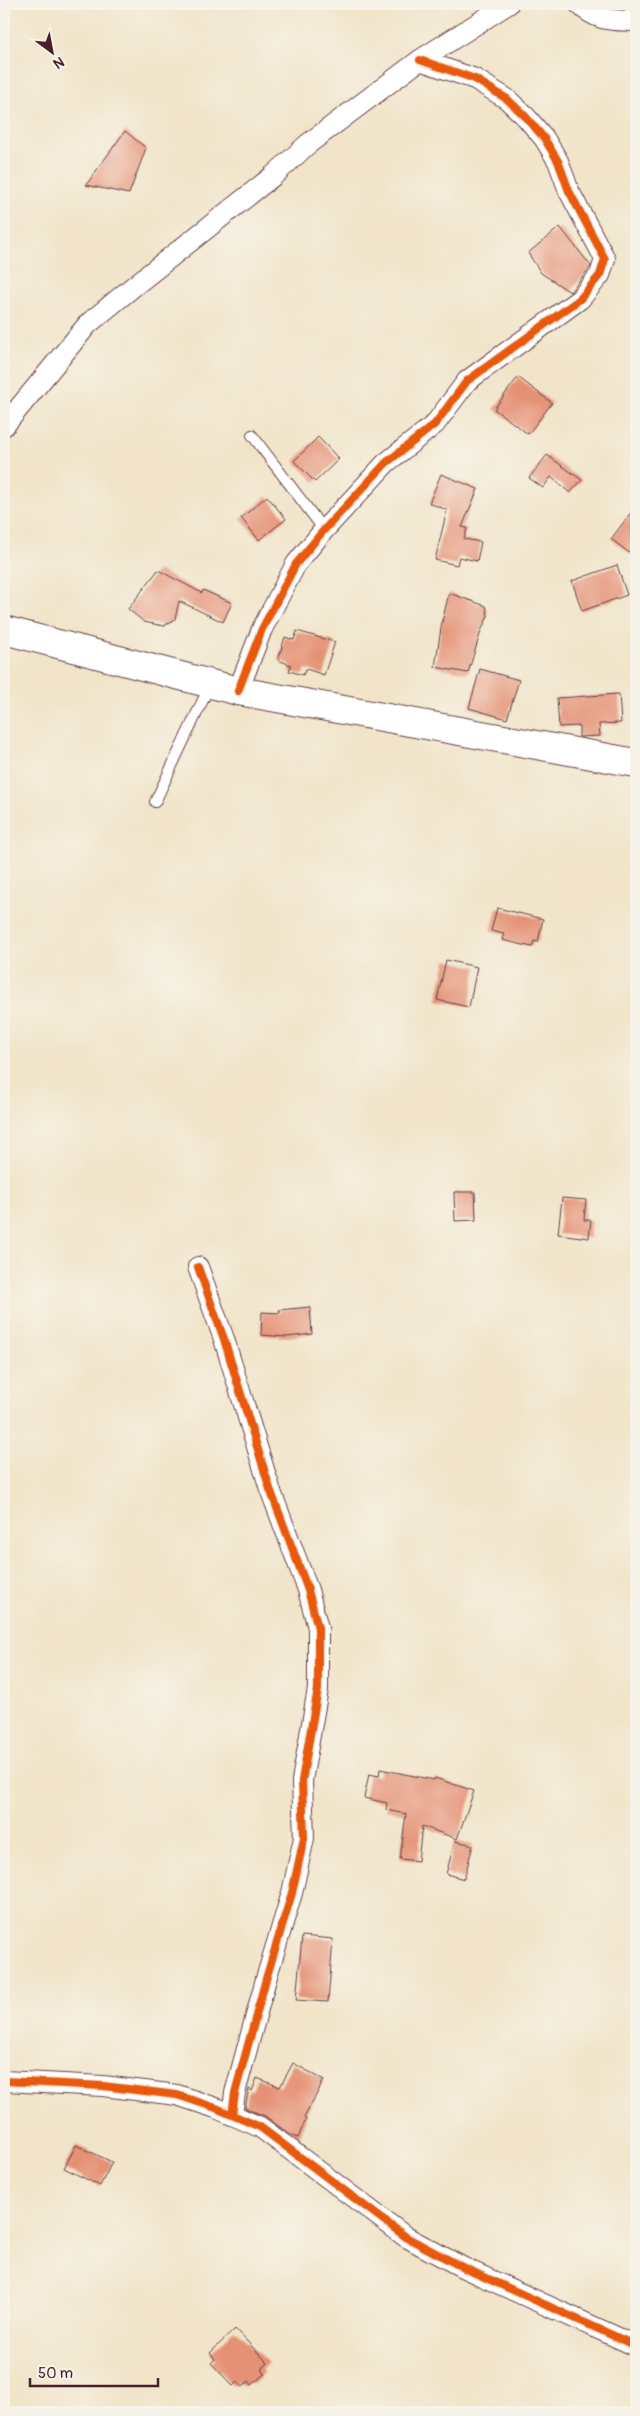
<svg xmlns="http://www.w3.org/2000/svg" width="640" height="2416" viewBox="0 0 640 2416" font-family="Pangolin,sans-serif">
<rect width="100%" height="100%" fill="#f7f3e8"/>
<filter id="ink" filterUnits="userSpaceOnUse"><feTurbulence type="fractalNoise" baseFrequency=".02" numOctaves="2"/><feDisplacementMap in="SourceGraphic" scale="10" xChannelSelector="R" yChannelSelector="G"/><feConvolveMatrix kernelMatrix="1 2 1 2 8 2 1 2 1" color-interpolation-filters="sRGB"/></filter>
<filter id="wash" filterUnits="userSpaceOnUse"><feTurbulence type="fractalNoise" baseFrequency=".0096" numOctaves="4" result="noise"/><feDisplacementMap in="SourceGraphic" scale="20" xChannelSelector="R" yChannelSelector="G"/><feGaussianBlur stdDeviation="1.12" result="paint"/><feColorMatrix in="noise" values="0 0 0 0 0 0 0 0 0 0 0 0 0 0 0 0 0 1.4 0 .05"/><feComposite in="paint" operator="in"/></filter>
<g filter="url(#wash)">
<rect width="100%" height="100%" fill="#f1e4c9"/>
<g id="blocks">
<path fill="#e59176" d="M125,131L146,148L129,194L86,185Z
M560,227L591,266L570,292L541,273L528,253Z
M518,377L552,403L528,434L494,409Z
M318,437L339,459L315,482L294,461Z
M547,455L582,480L570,493L551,477L543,488L529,478Z
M441,474L478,489L462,527L467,528L464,539L481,542L477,561L459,557L457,565L435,560L447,510L429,503Z
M267,496L286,519L259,540L241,518Z
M636,506V558L611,539Z
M617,565L627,595L582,611L572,581Z
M158,570L202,593L203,590L232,603L223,622L179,601L175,619L164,626L144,622L128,609Z
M449,593L486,606L488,616L481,631L468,673L435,667L442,622Z
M297,631L335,642L324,675L306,669L303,675L289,671L291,665L278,660L285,637L294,640Z
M480,669L519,680L507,719L469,708Z
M619,694L621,723L599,724L600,736L579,737V726L559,727L557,698Z
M497,908L543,919L538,942L534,941L532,947L502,940L504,934L491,931Z
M446,960L477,967L469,1007L437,1000Z
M454,1192H475L476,1220L455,1221Z
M562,1198L586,1200L584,1220H591L589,1238L558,1234Z
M310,1307L312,1334L287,1337L261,1335L262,1312L280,1313L279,1310Z
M380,1769L434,1780L435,1778L474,1791L457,1839L422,1826L418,1861L400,1859L406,1814L386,1810L387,1803L364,1798L369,1774L379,1776Z
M455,1841L473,1845L464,1879L446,1874Z
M302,1936L333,1939L328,2002L296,2000Z
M293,2063L324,2080L304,2118L306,2119L298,2138L289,2134L265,2116L245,2108L249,2089L252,2091L257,2078L280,2087Z
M76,2145L112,2162L100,2186L64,2168Z
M235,2329L268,2363L261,2370L265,2373L252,2385L249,2381L243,2387L237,2382L233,2386L228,2381L211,2363L215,2359L210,2353Z"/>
</g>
</g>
<g filter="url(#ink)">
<use href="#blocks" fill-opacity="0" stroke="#633d43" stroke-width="1"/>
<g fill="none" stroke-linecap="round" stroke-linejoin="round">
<defs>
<path id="lane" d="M252,435L324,530
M155,802L210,685"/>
<path id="street" d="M579,4C597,22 613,20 636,21
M4,426L88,324L134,286L273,176L308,144L420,60L508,4
M238,691L262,629L296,564L324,530L386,463L435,424L467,381L580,299L600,275L605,259L569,191L558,161L544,138L526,117L507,99L475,79L420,60
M198,1267L224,1339L270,1489L308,1590L318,1628V1689L302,1781L304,1838L292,1893L266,1979L235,2093L232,2115
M4,2081L103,2086L177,2095L216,2108L260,2127L406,2237L462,2267L636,2346"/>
<path id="secondary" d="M4,630L238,691L636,763"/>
</defs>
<use href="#lane" stroke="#633d43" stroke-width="12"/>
<use href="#street" stroke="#633d43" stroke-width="22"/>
<use href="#secondary" stroke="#633d43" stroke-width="30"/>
<use href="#lane" stroke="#fff" stroke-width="10"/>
<use href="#street" stroke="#fff" stroke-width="20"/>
<use href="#secondary" stroke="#fff" stroke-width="28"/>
<defs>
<path id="cycleway" d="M238,691L262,629L296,564L324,530L386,463L435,424L467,381L580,299L600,275L605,259L569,191L558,161L544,138L526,117L507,99L475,79L420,60
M198,1267L224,1339L270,1489L308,1590L318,1628V1689L302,1781L304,1838L292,1893L266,1979L235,2093L232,2115
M4,2081L103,2086L177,2095L216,2108L260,2127L406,2237L462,2267L636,2346"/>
</defs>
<use href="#cycleway" stroke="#f7f3e8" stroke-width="11"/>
<use href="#cycleway" stroke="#e8590c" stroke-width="8"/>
</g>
</g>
<rect width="640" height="2416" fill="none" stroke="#f7f3e8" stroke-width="20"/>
<g transform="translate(52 52) rotate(148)" stroke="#f7f3e8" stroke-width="4" paint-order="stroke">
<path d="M0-4L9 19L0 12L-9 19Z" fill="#4a1f2b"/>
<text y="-8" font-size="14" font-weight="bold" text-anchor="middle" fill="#4a1f2b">N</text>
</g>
<path d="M30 2378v8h128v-8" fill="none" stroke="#4a1f2b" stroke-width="2.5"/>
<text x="38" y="2378" font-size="15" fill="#4a1f2b" stroke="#f7f3e8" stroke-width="4" paint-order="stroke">50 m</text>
</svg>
